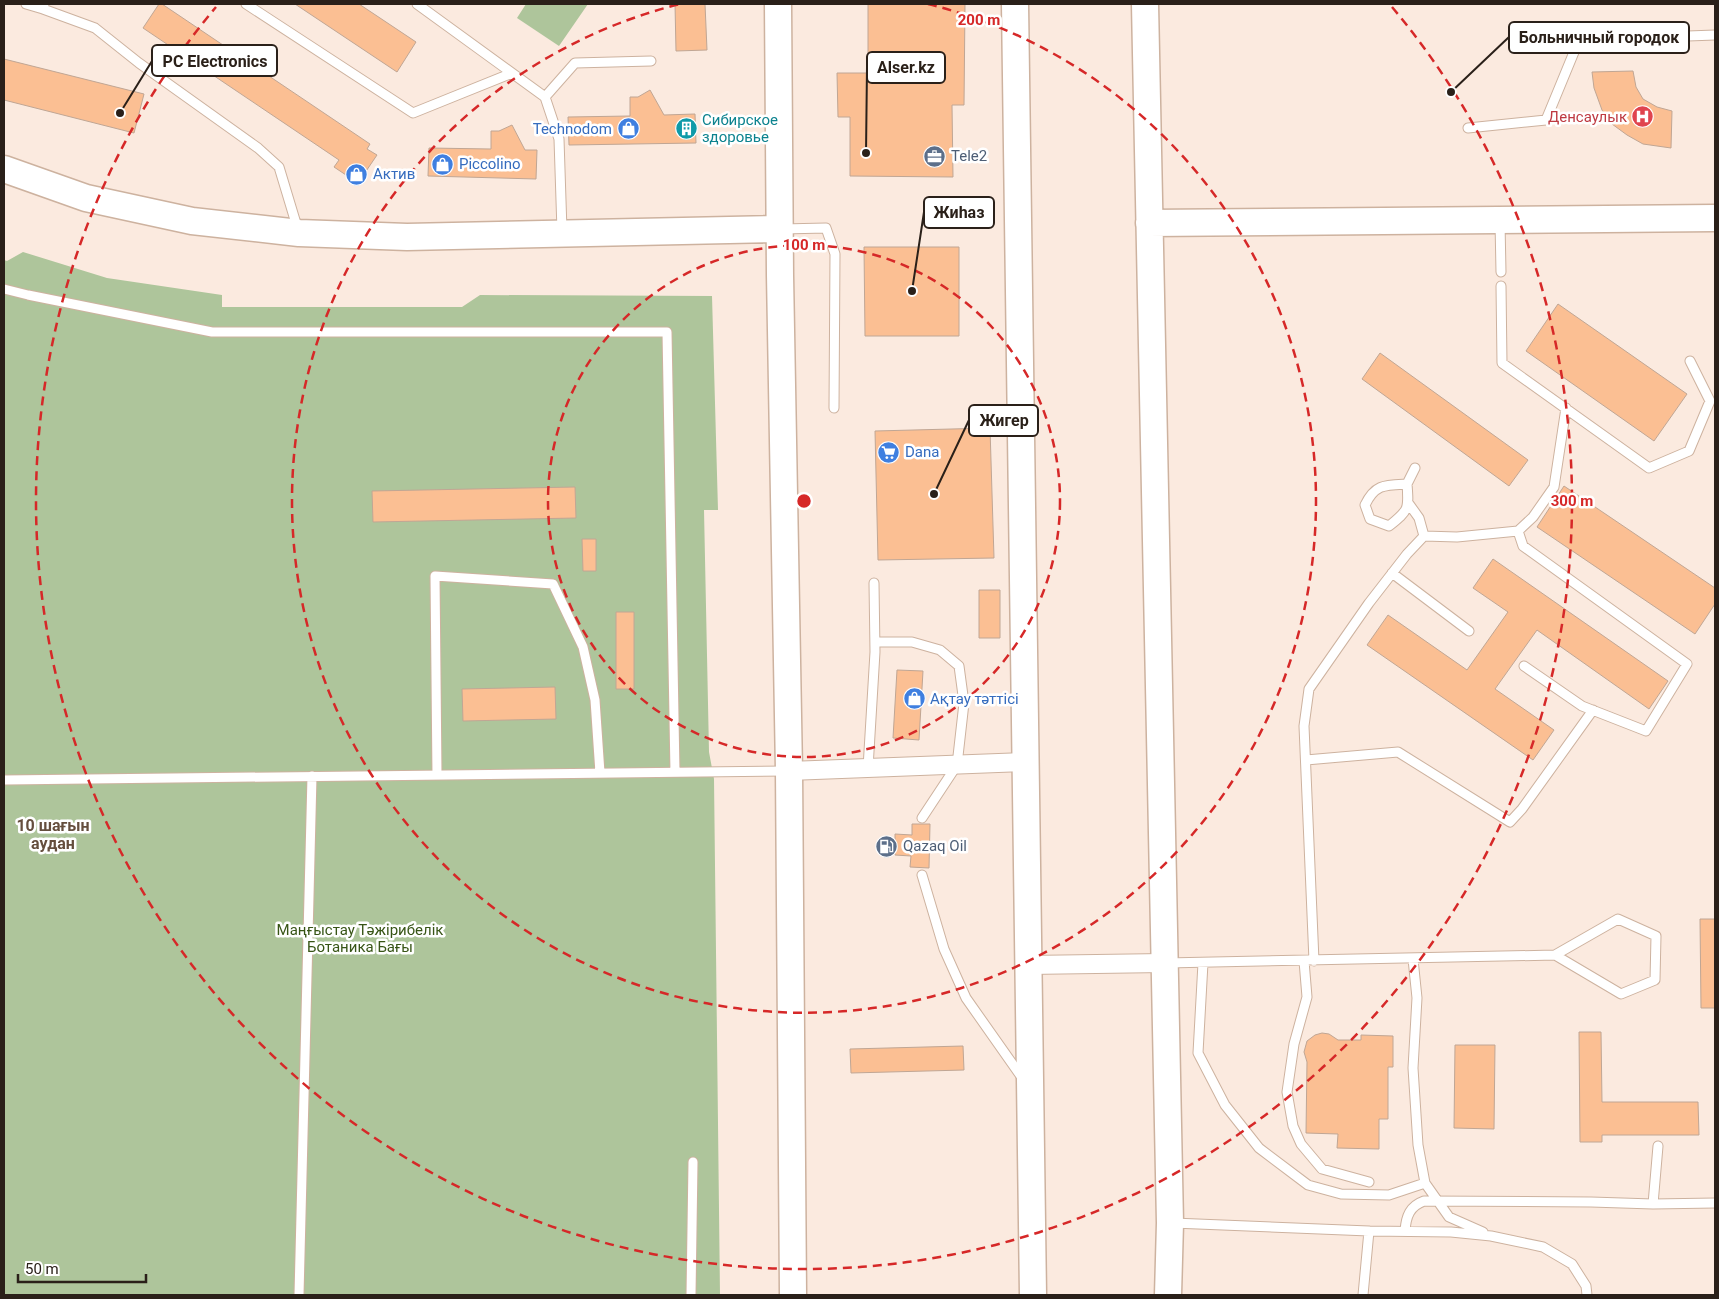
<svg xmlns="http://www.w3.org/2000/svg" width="1719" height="1299" viewBox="0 0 1719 1299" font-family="Roboto,sans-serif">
<rect width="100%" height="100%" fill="#fbeadf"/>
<path fill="#aec59b" d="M526,4H588L559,46L517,18Z
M23,252L107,278L222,295V307H462L480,295L712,296L718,510H704L709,752L714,779L720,1295H4V260L7,261Z"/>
<path fill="#fbbf93" stroke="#c0a694" d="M159,4H162L370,144L367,149L377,155L358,183L334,167L339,160L143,28Z
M295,4H359L416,42L397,72Z
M675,4H705L707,50L676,51Z
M868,4H965L964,105H952L953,177L850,176V117H838L837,73H868Z
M4,59L144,94L134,133L4,100Z
M1633,71L1636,87L1643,99L1657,107L1672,111L1671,148L1643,144L1627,135L1612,124L1602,110L1594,88L1592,72Z
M650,90L664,115L695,114L696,143L569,145L568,117L630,116V97H638Z
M512,125L525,150H537L536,179L428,176L429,148L491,149V131H499Z
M864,247H959V336H865Z
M1558,304L1687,394L1654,441L1526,351Z
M1380,353L1528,460L1509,486L1362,379Z
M990,428L994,558L878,560L875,431Z
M1564,486L1715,588V604L1695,634L1537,527Z
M575,487L576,518L373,522L372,491Z
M582,539H596V571H583Z
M1493,559L1668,681L1649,709L1537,630L1495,689L1554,730L1533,760L1367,645L1388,615L1467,670L1508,612L1473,588Z
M979,590H1000V638H979Z
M616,612H634V689H616Z
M897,670L923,671L919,740L893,738Z
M555,687L556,719L463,721L462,689Z
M912,824H930L929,868L910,867L911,856L895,855V834L912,835Z
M1700,919H1715V1008H1701Z
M1579,1032H1601L1602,1102H1698L1699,1135H1602V1142H1580Z
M1322,1033L1329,1034L1338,1040H1361V1035L1393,1036V1067H1388V1119H1379V1149L1337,1148L1338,1134L1306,1133L1307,1062L1304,1052L1307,1041L1315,1035Z
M1455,1045H1495L1494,1129L1454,1128Z
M963,1046L964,1070L851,1073L850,1049Z"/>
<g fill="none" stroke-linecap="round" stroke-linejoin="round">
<defs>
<path id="lane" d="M26,4L43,9
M44,4L43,9L95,28L139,63L258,148L279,167L298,230
M246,4L413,113L512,73
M417,4L545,97
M1468,128L1546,120L1579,40L1715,35
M1500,222L1501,272
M782,229L826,228L835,254L834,408
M562,231L559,139L545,97L575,63L651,61
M1501,286L1502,363L1649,468L1689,451L1710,401L1690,361
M4,289L28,295L212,332H667L675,772
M1407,484C1409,509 1409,510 1389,526L1370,519L1365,505C1375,484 1385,485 1407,484L1415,468
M1409,504L1419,518L1424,536L1457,537L1518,531L1533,517L1554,487L1566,408
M1518,531L1523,546L1687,664L1646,731L1582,706L1524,666
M1392,573L1469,631
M875,642H912L940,650L959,666L964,703L957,765L922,818
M1306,760L1398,752L1510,822L1522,809L1593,710
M868,768L875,652L874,583
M437,775L435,576L553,584L583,647L595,700L600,773
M4,780L787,771
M922,875L944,949L966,998L1023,1079
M1413,959L1417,998L1413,1068L1418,1145L1425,1183L1449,1217L1483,1232
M1304,961L1307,997L1294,1044L1287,1092L1293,1126L1301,1144L1322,1169L1369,1182
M1314,961L1304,726L1309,689L1369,603L1407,554L1424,536
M1166,963L1555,955L1618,919L1656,936L1655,980L1621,994L1555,955
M1203,963L1198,1053L1225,1105L1259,1148L1308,1185L1341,1194L1389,1195L1425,1183
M1653,1204L1658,1146
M1173,1223L1369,1231L1451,1232L1491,1236L1543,1247L1572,1264L1586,1286L1587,1295
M1405,1231C1406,1216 1410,1206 1424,1201L1591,1202L1653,1204L1715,1203
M299,1295L312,776
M691,1295L693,1162
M1363,1295L1369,1231"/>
<path id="street" d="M789,771L1025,762
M1028,965L1164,963"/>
<path id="secondary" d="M778,4L780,275L789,771L793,1295
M1015,4L1033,1295
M1145,4L1170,1223L1168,1295
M4,169L86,198L192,221L299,233L407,237L779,229
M1149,223L1715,218"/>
</defs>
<use href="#lane" stroke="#cdb29f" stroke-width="11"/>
<use href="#street" stroke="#cdb29f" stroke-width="20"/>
<use href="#secondary" stroke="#cdb29f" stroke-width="29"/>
<use href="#lane" stroke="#fff" stroke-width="9"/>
<use href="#street" stroke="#fff" stroke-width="18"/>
<use href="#secondary" stroke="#fff" stroke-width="26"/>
</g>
<g fill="none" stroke="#d62828" stroke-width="2.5" stroke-dasharray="9 6">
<circle cx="804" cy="501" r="256"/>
<path d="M928 4A512 512 0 1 1 680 4"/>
<path d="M1392 7A768 768 0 1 1 216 7"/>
</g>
<defs>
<symbol id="hospital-disc" viewBox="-11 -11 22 22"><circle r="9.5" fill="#e0444e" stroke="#fff"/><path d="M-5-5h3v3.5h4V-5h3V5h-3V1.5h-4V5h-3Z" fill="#fff"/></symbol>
<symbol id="shop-disc" viewBox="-11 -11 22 22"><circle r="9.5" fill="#3f7fe0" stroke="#fff"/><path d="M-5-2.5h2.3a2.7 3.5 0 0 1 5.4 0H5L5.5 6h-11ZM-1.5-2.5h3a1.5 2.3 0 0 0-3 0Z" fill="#fff"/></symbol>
<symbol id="building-disc" viewBox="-11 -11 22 22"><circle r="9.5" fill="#0f9aa8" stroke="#fff"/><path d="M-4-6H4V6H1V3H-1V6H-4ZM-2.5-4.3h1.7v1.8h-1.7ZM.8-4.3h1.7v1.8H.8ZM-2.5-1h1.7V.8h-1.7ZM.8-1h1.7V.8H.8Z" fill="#fff"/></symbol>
<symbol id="office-disc" viewBox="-11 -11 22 22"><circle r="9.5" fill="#5c6f8a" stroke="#fff"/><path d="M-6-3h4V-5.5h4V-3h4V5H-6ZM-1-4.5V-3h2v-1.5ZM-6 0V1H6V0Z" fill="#fff"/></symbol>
<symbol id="supermarket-disc" viewBox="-11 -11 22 22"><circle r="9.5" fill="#3f7fe0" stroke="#fff"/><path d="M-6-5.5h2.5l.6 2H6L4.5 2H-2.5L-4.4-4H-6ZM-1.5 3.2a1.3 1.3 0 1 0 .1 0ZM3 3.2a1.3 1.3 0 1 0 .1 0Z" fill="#fff"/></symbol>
<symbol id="fuel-disc" viewBox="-11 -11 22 22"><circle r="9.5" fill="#5c6f8a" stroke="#fff"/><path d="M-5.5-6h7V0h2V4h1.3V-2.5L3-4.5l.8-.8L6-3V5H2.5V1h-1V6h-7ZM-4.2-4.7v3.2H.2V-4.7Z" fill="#fff"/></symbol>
</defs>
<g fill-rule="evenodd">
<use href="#hospital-disc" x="1630" y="104" width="25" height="25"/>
<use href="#shop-disc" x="616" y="116" width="25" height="25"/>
<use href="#building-disc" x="674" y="116" width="25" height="25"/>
<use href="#office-disc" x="922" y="144" width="25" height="25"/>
<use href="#shop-disc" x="430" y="152" width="25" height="25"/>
<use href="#shop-disc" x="344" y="162" width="25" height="25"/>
<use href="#supermarket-disc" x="876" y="440" width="25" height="25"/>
<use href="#shop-disc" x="902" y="686" width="25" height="25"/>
<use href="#fuel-disc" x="874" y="834" width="25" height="25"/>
</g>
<g text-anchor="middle" stroke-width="5" stroke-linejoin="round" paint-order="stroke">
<g font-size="15" fill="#be3a42" stroke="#fff" text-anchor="end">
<text x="1627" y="122">Денсаулык</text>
</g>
<g font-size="15" fill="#0d838f" stroke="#fff" text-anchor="start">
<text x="702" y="125">Сибирское<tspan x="702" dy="17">здоровье</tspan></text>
</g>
<g font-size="15" fill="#366cbe" stroke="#fff" text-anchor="start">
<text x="612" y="134" text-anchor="end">Technodom</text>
<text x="459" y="169">Piccolino</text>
<text x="373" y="179">Актив</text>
<text x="905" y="457">Dana</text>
<text x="930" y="704">Ақтау тәттісі</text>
</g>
<g font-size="15" fill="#4e5e75" stroke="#fff" text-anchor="start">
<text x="951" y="161">Tele2</text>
<text x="903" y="851">Qazaq Oil</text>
</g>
<g font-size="15" fill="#385516" stroke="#fff">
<text x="360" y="935">Маңғыстау Тәжірибелік<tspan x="360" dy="17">Ботаника Бағы</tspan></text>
</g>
<g font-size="16" font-weight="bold" fill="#654e3d" stroke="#fff">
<text x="53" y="831">10 шағын<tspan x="53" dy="18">аудан</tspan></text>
</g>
</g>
<circle cx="804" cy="501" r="8" fill="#d62828" stroke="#fff" stroke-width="2.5"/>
<g font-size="15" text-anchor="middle" font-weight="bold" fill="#d62828" stroke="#fff" stroke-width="5" stroke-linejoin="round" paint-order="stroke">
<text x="979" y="25">200 m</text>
<text x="804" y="250">100 m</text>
<text x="1572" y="506">300 m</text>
</g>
<path fill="none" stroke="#2a2019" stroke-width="2" d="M1451 92L1509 37M120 113L152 61M866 153L867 67M912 291L924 212M934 494L969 420"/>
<g fill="#2a2019" stroke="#fff" stroke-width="2">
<circle cx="1451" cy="92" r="5"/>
<circle cx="120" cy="113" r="5"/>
<circle cx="866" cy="153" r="5"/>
<circle cx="912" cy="291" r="5"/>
<circle cx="934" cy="494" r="5"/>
</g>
<g fill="#fff" stroke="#2a2019" stroke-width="2">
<rect x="1509" y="22" width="180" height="31" rx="5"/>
<rect x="152" y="45" width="125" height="31" rx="5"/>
<rect x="867" y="52" width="78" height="31" rx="5"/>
<rect x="924" y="197" width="70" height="31" rx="5"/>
<rect x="969" y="405" width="69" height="31" rx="5"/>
</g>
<g font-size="16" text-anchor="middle" font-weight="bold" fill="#2a2019">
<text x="1599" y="43">Больничный городок</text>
<text x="215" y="67">PC Electronics</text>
<text x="906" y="73">Alser.kz</text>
<text x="959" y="218">Жиhаз</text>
<text x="1004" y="426">Жигер</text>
</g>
<rect width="1719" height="1299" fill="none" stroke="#2a2019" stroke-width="10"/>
<path d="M18 1274v8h128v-8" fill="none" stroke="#2a2019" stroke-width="2.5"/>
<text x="25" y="1274" font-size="15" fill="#2a2019" stroke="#ffffff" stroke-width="4" paint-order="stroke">50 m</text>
</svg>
